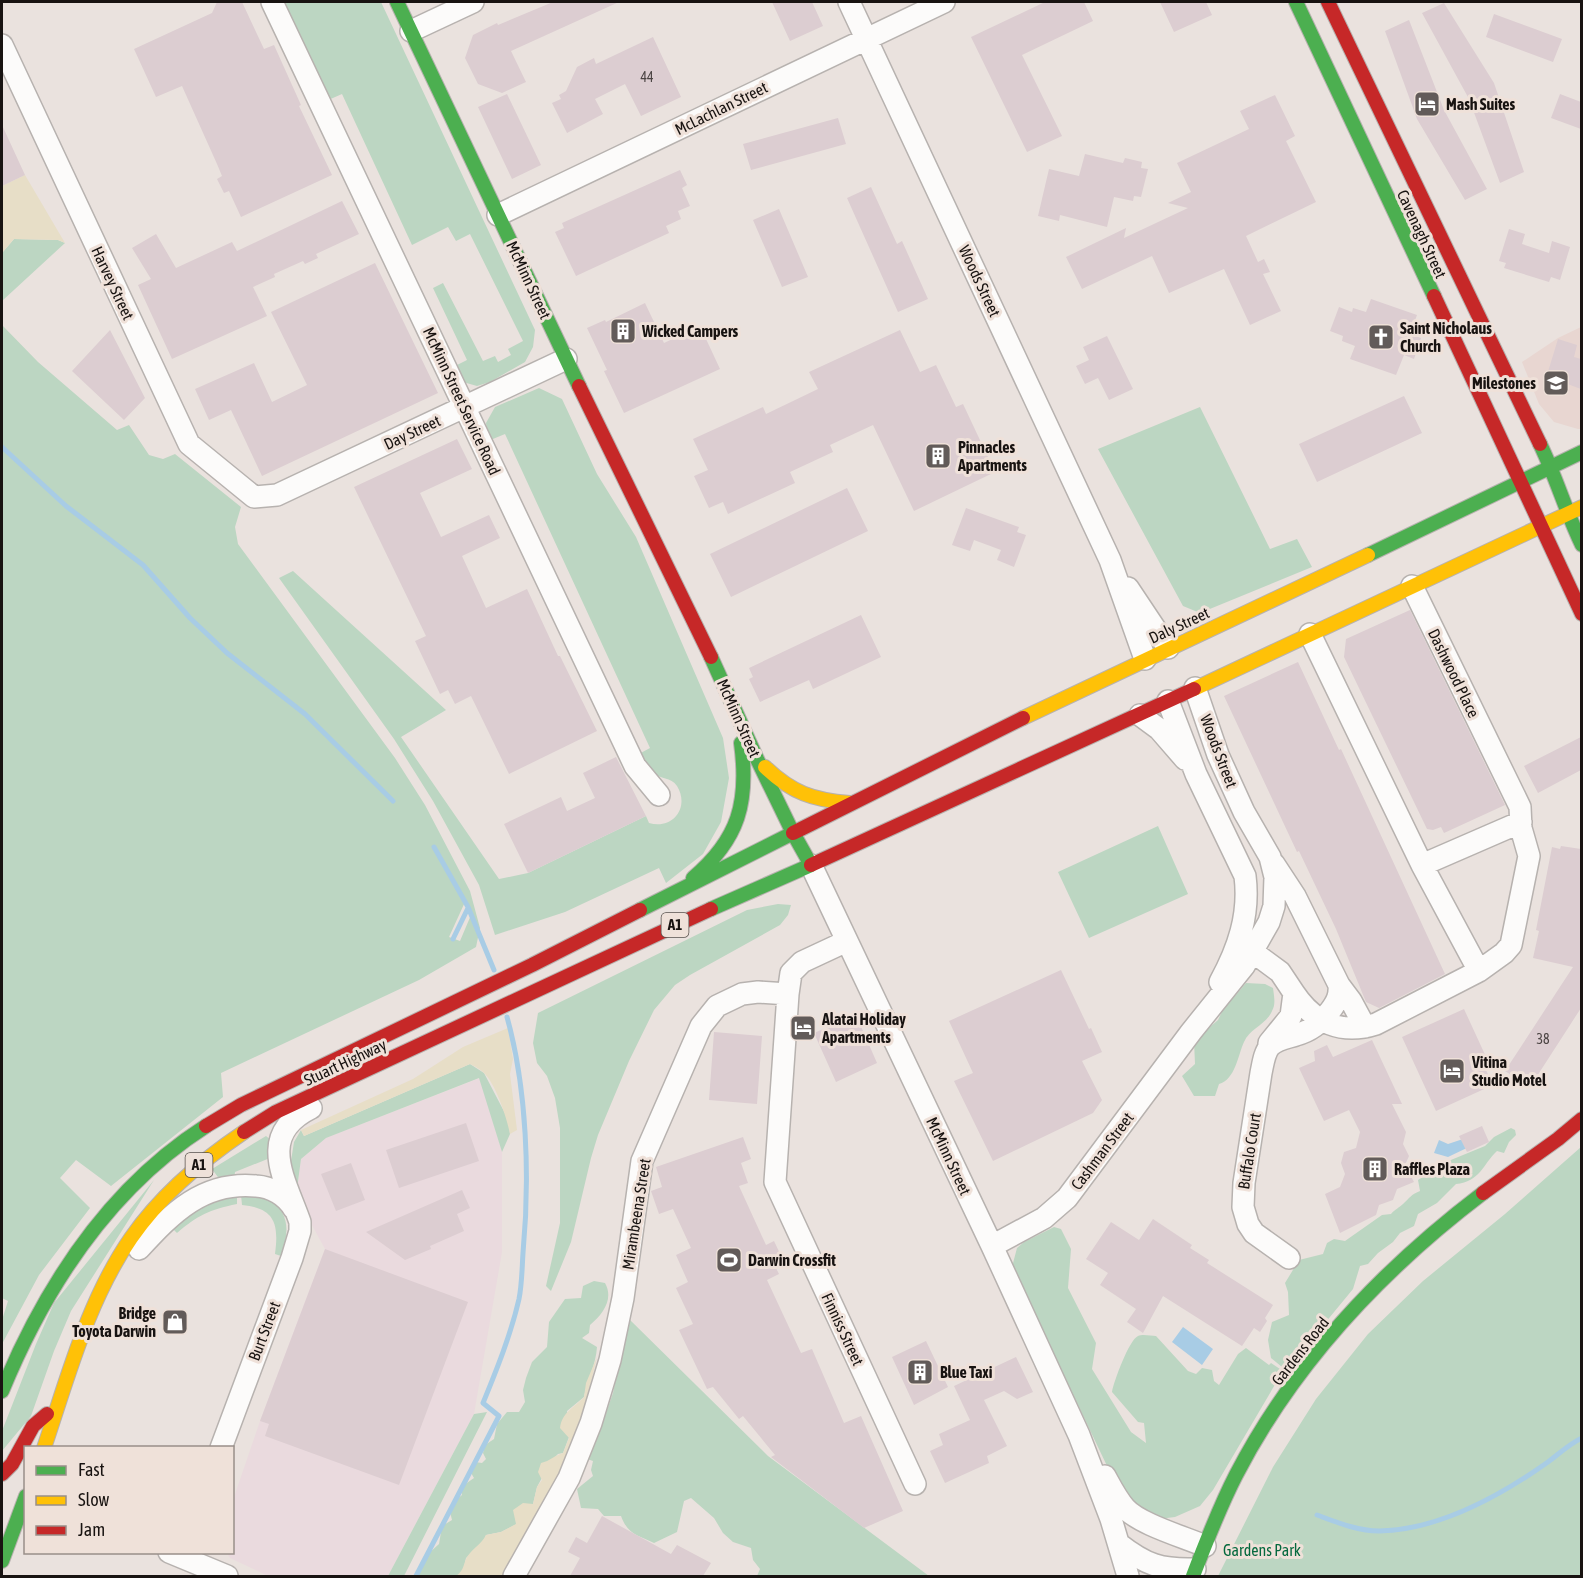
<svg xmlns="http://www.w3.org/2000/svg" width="1583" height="1578" viewBox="0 0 1583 1578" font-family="'Asap Condensed',sans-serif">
<rect width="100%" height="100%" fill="#eae2de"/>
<path fill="#eadade" d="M480,1078L502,1152V1252L474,1414L388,1576H268L230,1558L227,1553L232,1552L233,1500L260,1421L325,1249L296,1196L301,1159L326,1138Z"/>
<path fill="#e8d6d1" d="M1581,327V429H1578L1554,422L1539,404L1522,362L1558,338Z"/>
<path fill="#bcd6c2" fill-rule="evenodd" d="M280,2H381L535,330L533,347L525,362L490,382L477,386L463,382L453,367L467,360L433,288L443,283L483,361L495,356L498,362L511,355L508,349L523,341L470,234L456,241L448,227L412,245L342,94L326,101Z
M14,239L58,240L65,243L2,301V253Z
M2,325L38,362L117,430L129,425L149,455L163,459L175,454L241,507L235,527L238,544L395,758L425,805L470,891L480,928L476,947L419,980L221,1073L223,1097L111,1186L76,1160L60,1178L90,1208L39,1275L2,1344V1320L8,1301L2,1298ZM465,902L471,915L460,941L449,937Z
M539,388L562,399L597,474L636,537L723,738L729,778L721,822L703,854L666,883L659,868L565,912L495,935L479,885L433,801L394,739L279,578L293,571L446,710L401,737L499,879L528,873L646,816L649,823C673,830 690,807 677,786C671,777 660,779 653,773C647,768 642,760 637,755L650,748L505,434L488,441L486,423L495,407Z
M1200,407L1270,549L1297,539L1312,567L1200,613L1183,606L1098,449Z
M1158,826L1188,894L1089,938L1058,872Z
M778,904L791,905L788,915L780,925L690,975L675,985L654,1010L629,1061L598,1135L591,1158L571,1242L551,1291L546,1286L560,1223V1128L555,1098L547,1076L537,1063L533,1043L538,1013L747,910Z
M1246,983L1265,984L1273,988C1274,996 1276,1004 1272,1011C1266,1025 1250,1028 1244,1042C1238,1055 1235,1080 1219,1084L1215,1096H1194L1182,1076L1195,1064L1194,1041L1218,1020L1228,999L1235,996Z
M470,1064L484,1073L508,1119L510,1134L502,1152L479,1078L326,1138L301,1159L296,1196L286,1164L291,1161L294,1142L301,1130L304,1136Z
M1511,1128L1515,1130L1516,1135L1509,1142L1504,1153L1497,1151C1483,1164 1480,1182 1456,1184L1437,1203L1418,1214L1414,1226L1400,1233L1393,1242L1378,1253L1368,1264L1360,1266L1353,1289L1297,1357L1282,1367L1271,1358L1268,1340L1272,1322L1289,1315L1288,1292L1285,1283L1299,1260L1323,1254L1327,1243L1334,1239L1345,1241L1382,1215L1391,1214C1395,1209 1399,1208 1403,1204C1411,1197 1410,1195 1420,1191L1418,1180L1446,1162L1485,1146L1494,1137Z
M266,1136L272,1141L270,1158L235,1172L234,1181L223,1184L212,1169Z
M1581,1147V1576H1218L1273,1467L1316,1399L1368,1334L1423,1281L1505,1214Z
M154,1180L71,1311L54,1351L31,1416L2,1451V1431L36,1344L54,1303Z
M237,1195V1204C209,1210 198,1215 177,1233L172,1228C194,1208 207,1200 237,1195Z
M241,1195C250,1195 261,1195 269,1200C292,1213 288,1236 281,1256L275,1254C279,1224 275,1208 242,1205Z
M1054,1227L1061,1229L1071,1249L1068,1288L1096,1343L1092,1369L1131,1432L1146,1443L1144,1423L1138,1422L1112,1392C1114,1381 1129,1340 1138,1336C1143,1334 1151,1336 1156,1336L1188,1371L1196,1374L1202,1368L1212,1370L1214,1381L1219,1385L1238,1354L1246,1348L1269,1365L1271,1363L1283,1371L1213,1490L1200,1506L1175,1517L1159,1519L1140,1512L1119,1491L1012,1267L1017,1248L1024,1242Z
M594,1281L605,1283C614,1299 603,1314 590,1325L589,1333L582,1338L597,1347C596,1365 587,1380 584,1397L567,1411L569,1437L563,1453L558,1454L551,1461L537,1487L533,1504L517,1524L501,1532L486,1535L483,1542L466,1558L463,1572L456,1576H415L428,1554L439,1544L442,1526L452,1520L450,1512L456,1500L462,1495L461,1487L474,1478L470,1471L475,1462L482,1463L486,1459L483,1453L485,1445L494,1439L497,1424L507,1412H519L525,1402L523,1390L526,1378L532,1362L547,1347L549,1322L565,1299L581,1298L583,1286Z
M628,1318L768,1456L929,1576H757L760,1569L753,1560L751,1548L733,1542L723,1533L714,1518L691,1498L684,1501L677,1532L654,1543C638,1535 628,1535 621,1516H604L598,1509L581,1508L577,1489L593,1476L591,1470L593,1461L587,1459L597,1439L613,1393Z
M487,1412L404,1576H388L474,1414Z"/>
<path fill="#e7dec7" d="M25,175L65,243L58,240L14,239L2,253V186Z
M508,1028L513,1059L510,1074L517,1130L510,1134C507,1118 495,1082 483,1072C480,1069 474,1066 470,1064L304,1136L301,1130L413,1079L463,1047Z
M597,1357L585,1407L560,1472L503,1576H456C463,1571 463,1567 466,1559C470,1550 482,1544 486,1535L501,1532L516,1524L513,1510L523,1503L533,1504L537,1487L542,1480L538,1472L541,1463C550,1461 555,1455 563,1453L569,1438L560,1428C562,1412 574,1408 584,1397L586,1383Z"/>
<path fill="#a8cce5" d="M1466,1138L1471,1146L1448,1157L1434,1153L1439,1140L1448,1144Z
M1183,1327L1213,1349L1202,1365L1172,1342Z"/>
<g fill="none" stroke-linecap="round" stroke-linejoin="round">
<path stroke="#a8cce5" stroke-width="5" d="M2,447L66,506L143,565L190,618L227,653L305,714L393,801
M434,847L468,907L494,970
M453,939L468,908
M1317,1515C1336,1522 1358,1531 1379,1531C1440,1530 1500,1496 1548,1462C1559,1454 1569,1444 1582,1438
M416,1576L499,1416L483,1403C497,1369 511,1334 519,1299C522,1284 522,1268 523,1253C530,1178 527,1089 507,1017"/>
</g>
<path fill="#dccdd1" d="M217,2H242L264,49L274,45L301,105L299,106L332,175L241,217L229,191L224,193L217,179L222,176L217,164L182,86L156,97L134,49L212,13Z
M553,2H619L511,51L526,82L502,93L478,84L465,58L473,35L497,23L498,25Z
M772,2H812L823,26L790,41Z
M1045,2H1084L1093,21L1022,55L1062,136L1027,152L971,37Z
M1160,2H1206L1212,15L1174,32Z
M1444,3L1494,83L1524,172L1500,183L1469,99L1422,13Z
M1494,14L1562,39L1553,62L1486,37Z
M1409,20L1444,110L1487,189L1465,200L1417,119L1385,31Z
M653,37L681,97L641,116L625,84L595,99L603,114L567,133L552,103L561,99L559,95L566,91L577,67L594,58L596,64Z
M507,94L541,165L512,179L478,107Z
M1560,94L1581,102V129L1551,118Z
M1275,95L1295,136L1286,141L1316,202L1246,236L1258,262L1264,259L1270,272L1263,274L1281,311L1250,325L1224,269L1169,293L1152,256L1082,289L1066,257L1126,228L1124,238L1188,208L1168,203L1191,192L1177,163L1249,129L1240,111Z
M838,118L846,144L751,170L743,144Z
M2,125L25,175L2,186Z
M1085,154L1123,163L1125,158L1142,162L1141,168L1148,169L1141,197L1134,196L1133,201L1114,197L1107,227L1060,215L1059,221L1038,216L1049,169L1079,176Z
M680,170L687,185L682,188L690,206L678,211L681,219L666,226L669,233L576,276L555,232L564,228L562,223Z
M871,187L897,244L902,241L928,299L898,312L847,198Z
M342,201L359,234L316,254L318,258L305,264L303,261L274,274L275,277L253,287L267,316L172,359L138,285L151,279L132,248L156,234L176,268L232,242L237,251Z
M779,209L808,277L782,287L753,220Z
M1509,229L1525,234L1522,244L1549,253L1552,241L1570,247L1560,280L1551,277L1549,282L1504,268L1506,263L1499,261Z
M375,263L438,393L262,476L231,410L209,420L195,389L254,363L272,402L307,385L271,312Z
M1371,299L1417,315L1410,334L1421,338L1414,359L1404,355L1396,375L1350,359L1355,346L1342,341L1343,336L1330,331L1339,307L1352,312L1353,308L1366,312Z
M645,303L664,343L700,326L720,369L624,413L604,371L607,370L587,328L605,320L606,322Z
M110,330L145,398L124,420L72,371Z
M900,330L920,372L936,365L956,407L963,404L995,472L914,511L873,425L830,445L833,452L790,472L795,483L728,514L723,502L709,508L694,476L708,470L693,439L763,407L766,414L818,389L809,372Z
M1107,336L1133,389L1109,400L1098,378L1085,384L1076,366L1089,360L1083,347Z
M1558,339L1577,345L1574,357L1581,359V389L1554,379L1555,377L1547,375Z
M1404,396L1422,433L1317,482L1299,444Z
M457,439L472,469L420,493L441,537L489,515L500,538L462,556L486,608L527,589L558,656H560L597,731L509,774L471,696L455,704L448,690L440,694L415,641L426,636L354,487Z
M847,488L868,531L731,597L710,554Z
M966,508L1019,527L1017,532L1026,535L1014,567L997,560L1001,550L974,540L970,551L952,545Z
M1410,610L1505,805L1444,833L1441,827L1433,830L1427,829L1344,657L1346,639Z
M861,615L881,657L813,689L809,680L760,702L749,679L753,677L749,668Z
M1298,662L1339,750L1341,749L1445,974L1379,1008L1366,1002L1336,929L1299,851L1297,852L1224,696Z
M1581,737V770L1538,793L1524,766Z
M616,757L646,816L528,873L504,824L561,797L567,811L595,798L583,773Z
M1561,846L1581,849V1008L1530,1087L1505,1071L1573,967L1533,958L1539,931L1536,930L1552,847L1560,849Z
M1061,970L1089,1029L1091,1028L1102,1052L1082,1061L1102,1100L1093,1113L993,1161L954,1081L973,1073L949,1021Z
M1464,1009L1487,1059L1478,1053L1493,1085L1436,1111L1402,1037Z
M856,1015L877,1063L836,1082L814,1033Z
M714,1032L762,1036L757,1104L709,1100Z
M1372,1040L1402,1104H1392L1406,1132L1403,1144L1409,1156L1405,1165L1414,1182L1397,1189L1393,1200L1379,1205L1376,1215L1340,1233L1325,1194L1340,1187L1345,1174L1341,1163L1344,1152L1356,1148L1360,1132L1349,1110L1324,1121L1299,1068L1315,1061L1314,1051L1327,1045L1333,1057Z
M466,1123L479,1161L399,1188L386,1150Z
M1482,1126L1489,1142L1467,1152L1459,1136Z
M743,1137L751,1159L741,1163L748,1183L739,1186L766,1245L774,1241L784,1262L775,1266L779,1274L767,1280L801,1353L812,1349L844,1423L861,1416L903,1511L864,1528L771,1457L775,1455L743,1416L739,1419L713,1387L707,1389L679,1330L693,1324L676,1288L688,1282L676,1255L691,1248L673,1209L659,1214L651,1191L662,1187L656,1167Z
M351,1163L365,1200L336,1211L321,1174Z
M462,1190L470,1208L457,1214L464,1231L430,1246L431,1249L405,1260L366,1232Z
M1153,1219L1192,1245L1190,1248L1209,1260L1207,1263L1273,1305L1265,1318L1267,1321L1260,1332L1254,1328L1242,1346L1163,1296L1143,1333L1127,1322L1136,1309L1100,1285L1108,1273L1086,1259L1111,1222L1139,1240Z
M325,1249L468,1302L399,1485L265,1436L269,1424L260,1421Z
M926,1341L948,1387L914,1405L892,1357Z
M1016,1357L1033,1392L1017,1399L1004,1391L984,1400L1007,1446L987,1456L989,1463L945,1483L930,1451L943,1445L939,1434L970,1420L954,1386Z
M602,1516L671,1554L677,1545L711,1563L703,1576H570L580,1558L568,1552L576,1537L587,1543Z"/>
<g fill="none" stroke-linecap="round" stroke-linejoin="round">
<defs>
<path id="street" d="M272,2L635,766L659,795
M849,2L1110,560L1145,659
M411,31L473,2
M2,45L189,444L254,497L277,495L566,359
M498,215L944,2
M1128,588L1168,648
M1310,634L1422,865L1479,971
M1168,701L1196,774L1245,876C1250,915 1238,949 1220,982
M1140,715L1159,729L1185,759
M1274,864L1295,896L1339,985C1340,995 1337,1002 1330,1011C1321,1023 1311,1031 1296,1035C1287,1038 1277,1039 1270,1046C1264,1053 1263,1064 1261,1073L1244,1183L1243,1207L1248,1224L1254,1233L1289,1258
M811,865L992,1246L1079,1435L1111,1519L1128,1576
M1422,865L1521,822
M1247,940L1253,952L1280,972L1294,993L1291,1016L1269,1043
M1339,985L1351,1001L1365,1027
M1294,993C1314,1023 1342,1035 1376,1024L1479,971L1504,953L1511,945L1529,856L1521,828L1520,807L1412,586
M788,994L775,1182L915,1484
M992,1246L1044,1218L1067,1198L1191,1032L1244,966L1269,922L1274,906L1275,877L1270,857L1244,812L1218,755L1195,688
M139,1249C172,1213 203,1181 256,1186C271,1187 286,1195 294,1209
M221,1448L292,1258L300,1231V1222C285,1179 256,1135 311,1108
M1105,1476C1111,1487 1117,1499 1125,1508C1139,1524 1184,1537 1205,1546
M1119,1544C1146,1565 1161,1570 1195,1569
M169,1552L227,1576
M514,1576L569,1478L591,1423L610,1360L623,1298L642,1161L701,1026L717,1006L742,994L758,992L788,994L791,973L802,962L847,941"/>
<path id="fast" d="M397,2L579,386
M1296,2L1434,296
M1540,444C1556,477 1566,512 1582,545
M1368,555L1582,452
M711,657L757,759L793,833
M693,878C739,839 749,802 741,743
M640,910L793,833L811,865L711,909
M2,1391C45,1287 109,1188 206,1126
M2,1561L26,1496
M1193,1576C1206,1542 1219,1508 1236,1475C1294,1363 1383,1269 1483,1193"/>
<path id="slow" d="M1194,689L1582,507
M1023,718L1368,555
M765,767C792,793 813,800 850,803
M44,1448C68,1377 88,1300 131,1238C161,1195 201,1161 244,1132"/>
<path id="jam" d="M1328,2L1540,444
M1434,296L1582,614
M579,386L711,657
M793,833L1023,718
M811,865L1194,689
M206,1126L241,1105L532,965L640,910
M244,1132L276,1112L711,909
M1483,1193L1558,1139L1582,1119
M2,1474L12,1464L33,1426L47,1414"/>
</defs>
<use href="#street" stroke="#b7b2af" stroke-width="24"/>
<use href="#fast" stroke="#b7b2af" stroke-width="16"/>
<use href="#slow" stroke="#b7b2af" stroke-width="16"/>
<use href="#jam" stroke="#b7b2af" stroke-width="16"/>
<use href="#street" stroke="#fcfbfa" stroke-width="21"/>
<use href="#fast" stroke="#4caf50" stroke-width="14"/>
<use href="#slow" stroke="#ffc107" stroke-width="14"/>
<use href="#jam" stroke="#c62828" stroke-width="14"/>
</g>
<defs>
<symbol id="hotel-square" viewBox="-11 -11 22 22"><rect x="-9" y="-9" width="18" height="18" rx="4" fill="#625b59" stroke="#efe1d9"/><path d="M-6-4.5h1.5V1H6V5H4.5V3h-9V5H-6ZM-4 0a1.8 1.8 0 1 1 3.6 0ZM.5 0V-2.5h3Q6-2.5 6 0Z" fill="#fff"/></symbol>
<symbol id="building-square" viewBox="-11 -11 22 22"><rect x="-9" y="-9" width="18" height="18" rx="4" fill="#625b59" stroke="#efe1d9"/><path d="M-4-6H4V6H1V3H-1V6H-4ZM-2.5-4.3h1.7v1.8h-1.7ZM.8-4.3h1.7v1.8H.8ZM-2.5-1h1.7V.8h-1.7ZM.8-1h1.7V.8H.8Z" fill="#fff"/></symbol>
<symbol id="church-square" viewBox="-11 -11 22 22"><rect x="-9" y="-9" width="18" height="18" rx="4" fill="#625b59" stroke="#efe1d9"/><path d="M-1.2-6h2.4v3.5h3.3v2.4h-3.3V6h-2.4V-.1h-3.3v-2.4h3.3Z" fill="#fff"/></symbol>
<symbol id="school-square" viewBox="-11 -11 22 22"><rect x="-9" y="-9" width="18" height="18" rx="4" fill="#625b59" stroke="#efe1d9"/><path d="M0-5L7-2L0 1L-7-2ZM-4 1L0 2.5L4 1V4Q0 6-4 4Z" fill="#fff"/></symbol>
<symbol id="stadium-square" viewBox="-11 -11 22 22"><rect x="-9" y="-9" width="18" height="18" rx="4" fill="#625b59" stroke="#efe1d9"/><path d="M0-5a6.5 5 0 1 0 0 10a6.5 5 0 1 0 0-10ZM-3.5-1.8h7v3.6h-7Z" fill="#fff"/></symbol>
<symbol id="shop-square" viewBox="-11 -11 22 22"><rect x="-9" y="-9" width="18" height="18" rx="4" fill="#625b59" stroke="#efe1d9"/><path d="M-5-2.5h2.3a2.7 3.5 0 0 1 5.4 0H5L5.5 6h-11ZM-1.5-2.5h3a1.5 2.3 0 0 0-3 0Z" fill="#fff"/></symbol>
</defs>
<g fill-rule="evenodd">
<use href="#hotel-square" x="1412" y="89" width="30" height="30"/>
<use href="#building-square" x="608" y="316" width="30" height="30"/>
<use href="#church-square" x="1366" y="322" width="30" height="30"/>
<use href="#school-square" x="1541" y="368" width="30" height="30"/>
<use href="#building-square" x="923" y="441" width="30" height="30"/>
<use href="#hotel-square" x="788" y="1013" width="30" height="30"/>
<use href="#hotel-square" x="1437" y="1056" width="30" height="30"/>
<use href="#building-square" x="1360" y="1154" width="30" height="30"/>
<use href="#stadium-square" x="714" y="1245" width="30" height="30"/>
<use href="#shop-square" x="160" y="1307" width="30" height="30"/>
<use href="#building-square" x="905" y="1357" width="30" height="30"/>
</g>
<g text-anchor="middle" stroke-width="6" stroke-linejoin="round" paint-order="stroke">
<g font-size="14" fill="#4b4443">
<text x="647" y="82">44</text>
<text x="1543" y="1044">38</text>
</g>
<g fill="#efe1d9" stroke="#58514d" stroke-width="1.5">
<rect x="661.5" y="913" width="27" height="24" rx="4.5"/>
<rect x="185.5" y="1153" width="27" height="24" rx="4.5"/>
</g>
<g font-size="15" font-weight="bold" fill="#181311">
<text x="675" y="930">A1</text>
<text x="199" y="1170">A1</text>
</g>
<g font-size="16" font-weight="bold" fill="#181311" stroke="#efe1d9" text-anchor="start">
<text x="1446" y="110">Mash Suites</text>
<text x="1400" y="334">Saint Nicholaus<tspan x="1400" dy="18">Church</tspan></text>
<text x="642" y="337">Wicked Campers</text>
<text x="1536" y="389" text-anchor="end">Milestones</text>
<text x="958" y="453">Pinnacles<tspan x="958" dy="18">Apartments</tspan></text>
<text x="822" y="1025">Alatai Holiday<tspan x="822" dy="18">Apartments</tspan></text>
<text x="1472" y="1068">Vitina<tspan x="1472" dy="18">Studio Motel</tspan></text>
<text x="1394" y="1175">Raffles Plaza</text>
<text x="748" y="1266">Darwin Crossfit</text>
<text x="156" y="1319" text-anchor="end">Bridge<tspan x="156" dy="18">Toyota Darwin</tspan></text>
<text x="940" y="1378">Blue Taxi</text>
</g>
<g font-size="16" fill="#181311" stroke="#efe1d9">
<text transform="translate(721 108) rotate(-26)" y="6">McLachlan Street</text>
<text transform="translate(1422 234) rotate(65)" y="6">Cavenagh Street</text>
<text transform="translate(529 280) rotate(65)" y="6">McMinn Street</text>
<text transform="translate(980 281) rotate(65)" y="6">Woods Street</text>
<text transform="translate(113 283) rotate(65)" y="6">Harvey Street</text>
<text transform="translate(462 401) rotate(65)" y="6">McMinn Street Service Road</text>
<text transform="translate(412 432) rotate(-25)" y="6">Day Street</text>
<text transform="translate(1179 625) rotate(-25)" y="6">Daly Street</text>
<text transform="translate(1454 673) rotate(64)" y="6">Dashwood Place</text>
<text transform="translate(739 718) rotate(66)" y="6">McMinn Street</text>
<text transform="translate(1219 751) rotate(69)" y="6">Woods Street</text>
<text transform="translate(345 1062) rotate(-25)" y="6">Stuart Highway</text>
<text transform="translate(1102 1151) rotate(-53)" y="6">Cashman Street</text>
<text transform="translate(1249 1151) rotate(-81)" y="6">Buffalo Court</text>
<text transform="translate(949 1156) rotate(65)" y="6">McMinn Street</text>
<text transform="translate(636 1214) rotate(-81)" y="6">Mirambeena Street</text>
<text transform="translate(843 1329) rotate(65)" y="6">Finniss Street</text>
<text transform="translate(264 1331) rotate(-69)" y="6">Burt Street</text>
<text transform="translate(1300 1351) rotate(-52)" y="6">Gardens Road</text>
</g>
<g font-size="16" fill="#05693e" stroke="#efe1d9">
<text x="1262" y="1556">Gardens Park</text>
</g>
</g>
<rect width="1583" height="1578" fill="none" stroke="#181311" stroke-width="6"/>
<rect x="24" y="1446" width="210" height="108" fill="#efe1d9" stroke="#998f89" stroke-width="1.5"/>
<rect x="36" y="1466" width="30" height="9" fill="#4caf50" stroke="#998f89" stroke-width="1.5"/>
<text x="78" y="1476" font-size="18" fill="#181311">Fast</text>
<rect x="36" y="1496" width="30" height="9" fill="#ffc107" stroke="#998f89" stroke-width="1.5"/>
<text x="78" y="1506" font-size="18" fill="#181311">Slow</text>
<rect x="36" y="1526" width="30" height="9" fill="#c62828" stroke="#998f89" stroke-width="1.5"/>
<text x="78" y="1536" font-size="18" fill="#181311">Jam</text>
</svg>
